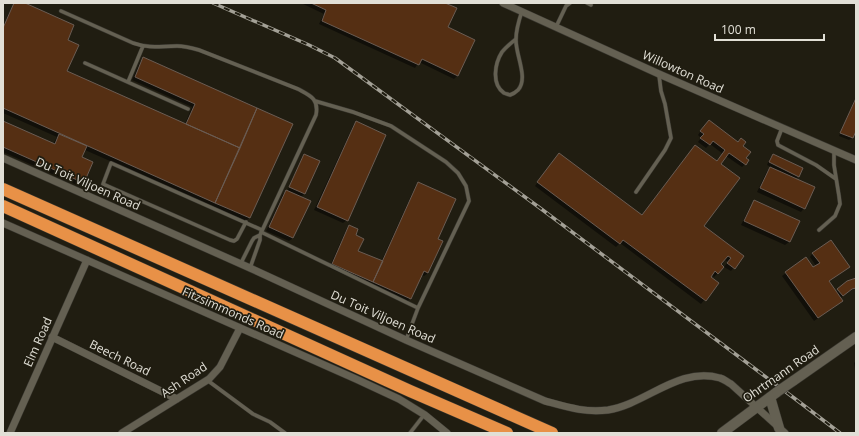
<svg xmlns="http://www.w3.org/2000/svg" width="859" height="436" viewBox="0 0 859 436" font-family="'Open Sans',sans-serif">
<rect width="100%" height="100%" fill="#201d11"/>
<path fill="#0007" d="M14,3H22L66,40V71L185,124L192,107L132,80L140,62L144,58L292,124L249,218L246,221L85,150L81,158L83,182L79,186L3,152V122L53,144L57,137L3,113V26Z
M301,3H443L447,27L458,75L454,79L419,62L415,68L319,24L324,14Z
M856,96V128L852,138L849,140L839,136Z
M356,122L347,220L343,223L314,210L353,126Z
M705,125L742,146L745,158V164L742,167L726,156L720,164L703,226L743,256L731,271L724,267L728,262L724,259L719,265L718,273L714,277L711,274L709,277L718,283L701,304L620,243L616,247L535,186L556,158L641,216L695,146L716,162L723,154L710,144L706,148L698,142L701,138L698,135Z
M304,155L319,162L304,194L301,197L293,238L289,241L266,231L283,194L288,190L302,158Z
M773,155L799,176L795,179L804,208L801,212L757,192L767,171L771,167L767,165L770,158Z
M418,183L437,240L428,273L424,276L421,275L410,298L407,302L329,268L346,230L349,226L354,236L357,251L381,262L415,187Z
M754,201L798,222L789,242L785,245L741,225L751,205Z
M813,253L845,270L828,282L836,292L848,282L856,279V289L848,291L840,298L838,304L814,321L782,276L786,273L813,269L816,266L810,257Z
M856,361V374L854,363Z"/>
<path fill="#552f13" stroke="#6a5c53" d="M14,3H25L74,25L68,40L79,45L67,71L240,148L215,203L3,108V28Z
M311,3H445L457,8L448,27L475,40L458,76L422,59L419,65L322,21L326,10Z
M143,57L257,108L240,148L186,124L195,104L135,77Z
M856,98V131L853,138L840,133Z
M257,108L293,124L250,218L215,203Z
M709,120L738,142L741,138L746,142L743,146L751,152L746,158L749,160L746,165L729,153L721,164L740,178L704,226L744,256L735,269L727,263L731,258L728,256L721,264L724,267L718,274L715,271L711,277L719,283L706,301L623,240L620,244L537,182L559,153L642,215L695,145L717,161L725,150L713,141L710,145L700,138L704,134L700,131Z
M3,121L55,144L59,134L87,146L82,157L93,162L84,183L3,147Z
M356,121L386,135L348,221L317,207Z
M304,154L320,161L305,194L289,187Z
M773,154L803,168L799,177L769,162Z
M770,167L815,187L805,209L760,188Z
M418,182L456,199L438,239L443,241L428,273L424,271L411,299L373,282Z
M286,190L311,201L293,238L269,227Z
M754,200L800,221L790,242L744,221Z
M349,225L358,229L356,235L364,239L358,251L383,261L373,282L332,264Z
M831,240L850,267L829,281L843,301L818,318L785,272L806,257L813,267L820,263L812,253Z
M856,278V288L852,289L843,296L837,289L847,281Z"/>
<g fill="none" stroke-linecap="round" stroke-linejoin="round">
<defs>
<path id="service" d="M587,3L591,5
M61,11L133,43C150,49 160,46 177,46C185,46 192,48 199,50L298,89C311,96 319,99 316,115L260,235V240L250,268
M556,27L566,6L570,3
M516,39C511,43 506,47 502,52C495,63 491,84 504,93C506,94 508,94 510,95C513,94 516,92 518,90C529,78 515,54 516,39C516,30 519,20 522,11
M85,63L188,109
M128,82L143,46
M782,128L777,141L778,145L816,165L836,179
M636,192L665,150L671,138L665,104L661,91L659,75
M246,222L237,239L234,241L230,240L103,184L111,163L262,230
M819,230L835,216L840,204L839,196L834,165V150
M261,232L418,308L469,201L466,186L458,173L446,162L391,126L353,112L315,101
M241,263L252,241L254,238L260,235
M406,340L418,308
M207,380L253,414L270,422L285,433
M410,433L424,415"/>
<path id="minor" d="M503,3L659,74L856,160
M3,158L250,268L406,340L545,401C567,407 585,413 608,410C646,404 679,366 720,378C724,379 727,382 731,384L785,433
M3,223L356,379L399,399L425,415L447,433
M52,337L177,399
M10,433L87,260
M122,433L209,379L220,367L240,328"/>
<path id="secondary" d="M793,381L856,337
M770,397L779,428
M722,433L777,392"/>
<path id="motorway" d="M3,189L552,433
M3,206L410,391L507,433"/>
</defs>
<use href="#service" stroke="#393730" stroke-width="4.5"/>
<use href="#minor" stroke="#393730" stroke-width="8"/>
<use href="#secondary" stroke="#393730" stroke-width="11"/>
<use href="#motorway" stroke="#393730" stroke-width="13"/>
<use href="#service" stroke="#646052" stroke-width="3.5"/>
<use href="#minor" stroke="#646052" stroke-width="7"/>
<use href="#secondary" stroke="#646052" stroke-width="10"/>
<use href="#motorway" stroke="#e89147" stroke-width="12"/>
<defs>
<path id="rail" d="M213,3L309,45L335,58L540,208L794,398L840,433"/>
</defs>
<use href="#rail" stroke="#a3a096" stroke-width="3.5"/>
<use href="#rail" stroke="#201d11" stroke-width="2" stroke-dasharray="6" stroke-linecap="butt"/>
<defs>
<path id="secondary-bridge" d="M777,392L793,381"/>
</defs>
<use href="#secondary-bridge" stroke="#393730" stroke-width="11" stroke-linecap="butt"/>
<use href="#secondary-bridge" stroke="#646052" stroke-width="10"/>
</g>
<g text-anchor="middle" stroke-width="3.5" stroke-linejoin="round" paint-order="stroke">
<g font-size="12" fill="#e1dfd6" stroke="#201d11">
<text transform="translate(683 72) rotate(24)" y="4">Willowton Road</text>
<text transform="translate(88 184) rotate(24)" y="4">Du Toit Viljoen Road</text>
<text transform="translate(233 313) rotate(24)" y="4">Fitzsimmonds Road</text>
<text transform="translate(383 317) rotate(24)" y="4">Du Toit Viljoen Road</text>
<text transform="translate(38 342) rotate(-66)" y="4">Elm Road</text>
<text transform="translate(120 358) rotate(26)" y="4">Beech Road</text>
<text transform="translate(781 374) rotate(-35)" y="4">Ohrtmann Road</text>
<text transform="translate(184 380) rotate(-34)" y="4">Ash Road</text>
</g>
</g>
<rect width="859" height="436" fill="none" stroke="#e1dfd6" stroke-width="8"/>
<path d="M715 34v6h109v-6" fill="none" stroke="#e1dfd6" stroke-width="2"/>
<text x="721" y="34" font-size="12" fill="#e1dfd6" stroke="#201d11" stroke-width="3" paint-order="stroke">100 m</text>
</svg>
